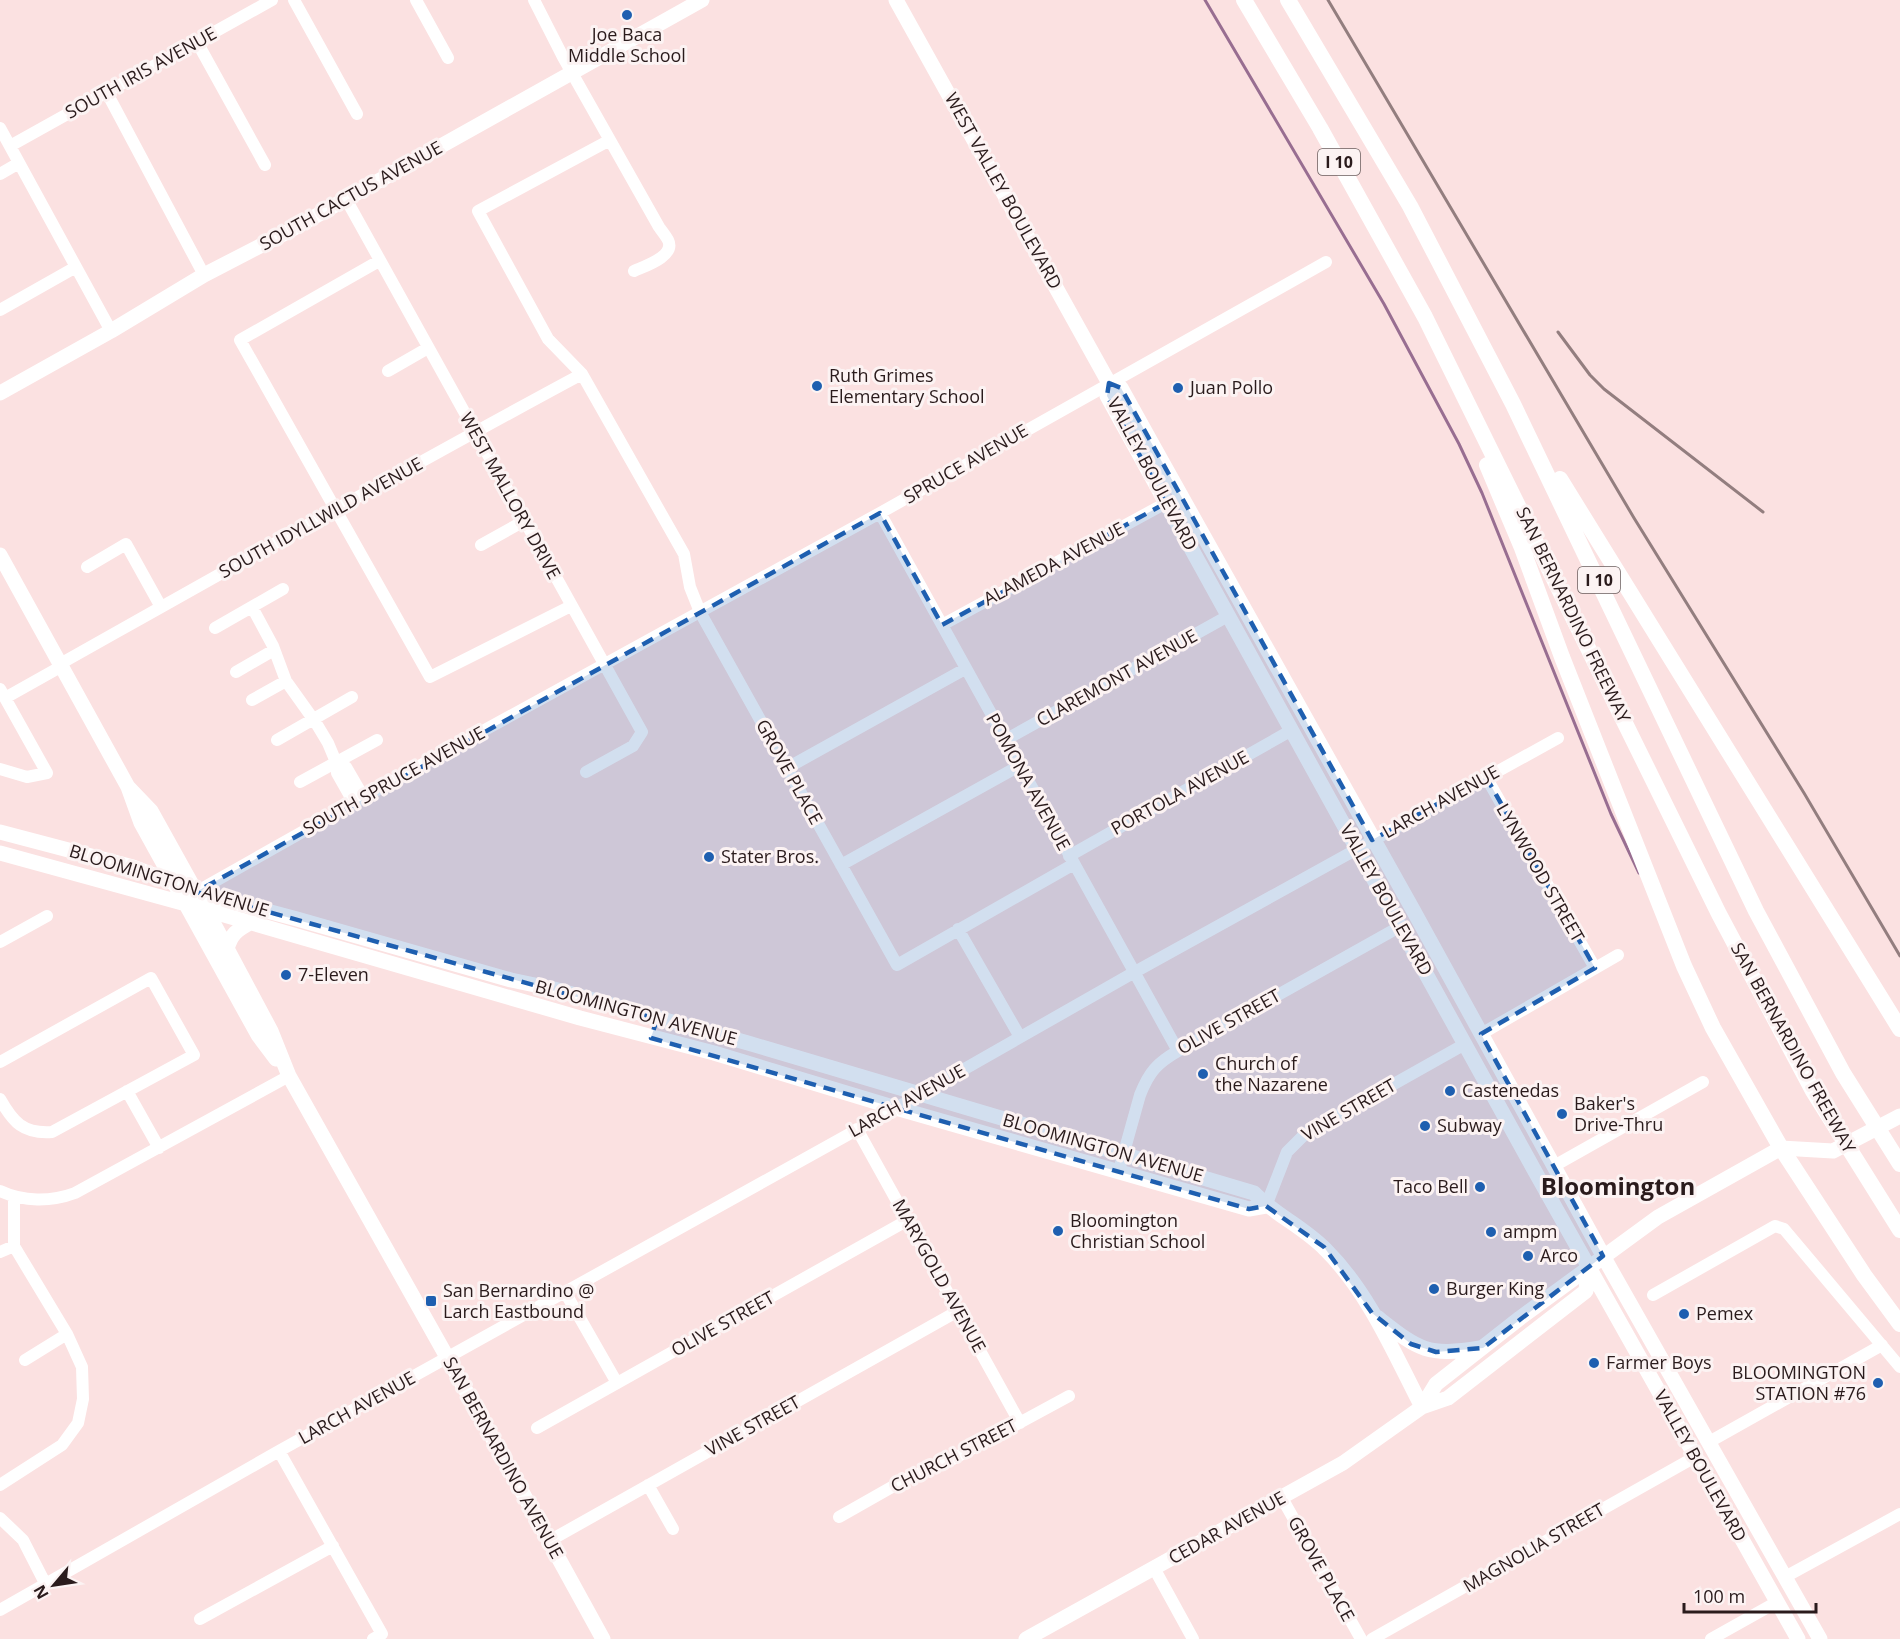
<svg xmlns="http://www.w3.org/2000/svg" width="1900" height="1639" viewBox="0 0 1900 1639" font-family="'Open Sans',sans-serif">
<rect width="100%" height="100%" fill="#fbe1e1"/>
<g fill="none" stroke-linecap="round" stroke-linejoin="round">
<path stroke="#986e91" stroke-width="3" d="M1205,0L1384,304L1459,444L1482,493L1611,814L1639,873"/>
<path stroke="#fff" stroke-width="12" d="M294,0L357,114
M416,0L448,58
M534,0L563,57L659,227C662,231 666,236 668,240C676,256 645,266 634,271
M197,42L265,165
M107,93L204,275
M0,128L111,331
M610,140L478,211L548,339L582,374L684,554L690,587L700,612L897,965L1074,864
M10,146L272,0
M0,174L19,163
M346,199L642,732L633,746L586,772
M379,261L240,340L430,677L571,606
M0,310L76,267
M388,371L428,348
M880,513L1178,1051
M481,545L524,521
M87,567L126,544L161,607
M252,607L273,646L286,681L316,723L328,743L336,762L337,773L354,803
M942,625L1166,503
M215,628L283,589
M60,664C234,566 407,468 582,374
M236,672L274,650
M0,689L47,773L27,777L0,769
M5,698L62,666
M252,700L286,681
M277,740L352,697
M1005,740L1228,616
M336,762L346,767L364,798
M787,768L965,669
M1486,777L1595,968
M300,782L377,740
M1069,856L1292,730
M841,865L1019,766
M193,896L196,892L421,765L880,513L1326,262
M958,929L1020,1037
M0,942L47,916
M1481,1034L1618,955
M0,1062L151,978L194,1055L52,1132C23,1134 13,1122 0,1099
M127,1091L159,1148
M857,1129L1020,1423
M1554,1166L1703,1082
M1119,1170L1140,1095C1149,1072 1157,1063 1178,1051L1401,926
M0,1191C23,1202 51,1202 75,1193L289,1076
M1266,1206L1287,1152L1305,1134L1465,1044
M0,1252L14,1246
M565,1292L617,1383
M1653,1295L1775,1226L1784,1229L1900,1367
M25,1360L67,1334
M537,1428L908,1220
M1709,1442L1882,1345
M279,1451L382,1634L373,1639
M0,1485L62,1445L78,1423L83,1399L82,1367L67,1334L14,1246V1197
M648,1485L673,1529
M1282,1498L1361,1639
M839,1517L906,1479L953,1459L1069,1396
M0,1518L23,1540L45,1583
M549,1541L958,1311
M1154,1568L1193,1639
M1785,1577L1900,1514
M0,1610L279,1451L896,1108L1133,973L1558,738
M200,1619L333,1546
M1372,1639L1695,1457
M1711,1639L1777,1602"/>
<path stroke="#fff" stroke-width="15" d="M896,0L1109,383
M1109,383L1121,388L1151,442L1412,908L1611,1270L1820,1639
M1109,383L1107,396L1537,1175L1798,1639
M0,393L111,331L204,275L289,231L702,0
M0,555L128,787L141,823L258,1035L276,1059
M128,787L151,811L216,928L271,1031L289,1076L488,1430L603,1639
M0,832L133,867L196,892L297,919L511,980L554,989L748,1043L1254,1193C1275,1215 1304,1227 1326,1250C1369,1293 1394,1353 1422,1407
M0,853L186,904L580,1018L714,1053L896,1108L1249,1209L1266,1206
M227,949C231,934 237,930 250,923
M1377,1317C1418,1349 1426,1357 1480,1348
M1422,1407L1436,1384L1520,1318L1658,1217L1781,1148L1833,1151L1900,1116
M1026,1639L1343,1463L1422,1407L1448,1398L1586,1291L1588,1267"/>
<path stroke="#fff" stroke-width="16" d="M1244,0L1320,128L1425,317L1719,914L1813,1091L1900,1230
M1288,0L1410,206L1513,404L1756,911L1843,1073L1900,1164
M1487,465L1522,548L1562,657L1684,966L1713,1028L1781,1148L1864,1275L1900,1324
M1560,479L1900,1029"/>
<path stroke="#937e7f" stroke-width="3" d="M1328,0L1634,518L1804,793L1900,956
M1558,332L1590,375L1604,389L1763,512"/>
</g>
<path fill="#1e5fb0" fill-opacity="0.2" stroke="#1e5fb0" stroke-width="4.5" stroke-dasharray="12 8" stroke-linejoin="round" d="M1109,383L1121,388L1372,840L1486,777L1595,968L1481,1034L1603,1256L1483,1348L1436,1352L1411,1344L1372,1313L1324,1247L1266,1206L1249,1209L651,1038L657,1019L196,892L880,513L942,625L1166,503L1107,396Z"/>
<g fill="#1e5fb0" stroke="#fcf3f3" stroke-width="2">
<circle cx="627" cy="15" r="6"/>
<circle cx="817" cy="386" r="6"/>
<circle cx="1178" cy="388" r="6"/>
<circle cx="709" cy="857" r="6"/>
<circle cx="286" cy="975" r="6"/>
<circle cx="1203" cy="1074" r="6"/>
<circle cx="1450" cy="1091" r="6"/>
<circle cx="1562" cy="1114" r="6"/>
<circle cx="1425" cy="1126" r="6"/>
<circle cx="1480" cy="1187" r="6"/>
<circle cx="1058" cy="1231" r="6"/>
<circle cx="1491" cy="1232" r="6"/>
<circle cx="1528" cy="1256" r="6"/>
<circle cx="1434" cy="1289" r="6"/>
<rect x="425" y="1295" width="12" height="12" rx="3"/>
<circle cx="1684" cy="1314" r="6"/>
<circle cx="1594" cy="1363" r="6"/>
<circle cx="1878" cy="1383" r="6"/>
</g>
<g text-anchor="middle" stroke-width="6" stroke-linejoin="round" paint-order="stroke">
<g fill="#fcf3f3" stroke="#695c5c" stroke-width="1.5">
<rect x="1318" y="149" width="42" height="26" rx="4.5"/>
<rect x="1578" y="567" width="42" height="26" rx="4.5"/>
</g>
<g font-size="16" font-weight="bold" fill="#2a1b1c">
<text x="1339" y="168">I 10</text>
<text x="1599" y="586">I 10</text>
</g>
<g font-size="18" fill="#2a1b1c" stroke="#fcf3f3" text-anchor="start">
<text x="627" y="41" text-anchor="middle">Joe Baca<tspan x="627" dy="21">Middle School</tspan></text>
<text x="829" y="382">Ruth Grimes<tspan x="829" dy="21">Elementary School</tspan></text>
<text x="1190" y="394">Juan Pollo</text>
<text x="721" y="863">Stater Bros.</text>
<text x="298" y="981">7-Eleven</text>
<text x="1215" y="1070">Church of<tspan x="1215" dy="21">the Nazarene</tspan></text>
<text x="1462" y="1097">Castenedas</text>
<text x="1574" y="1110">Baker's<tspan x="1574" dy="21">Drive-Thru</tspan></text>
<text x="1437" y="1132">Subway</text>
<text x="1468" y="1193" text-anchor="end">Taco Bell</text>
<text x="1070" y="1227">Bloomington<tspan x="1070" dy="21">Christian School</tspan></text>
<text x="1503" y="1238">ampm</text>
<text x="1540" y="1262">Arco</text>
<text x="1446" y="1295">Burger King</text>
<text x="443" y="1297">San Bernardino @<tspan x="443" dy="21">Larch Eastbound</tspan></text>
<text x="1696" y="1320">Pemex</text>
<text x="1606" y="1369">Farmer Boys</text>
<text x="1866" y="1379" text-anchor="end">BLOOMINGTON<tspan x="1866" dy="21">STATION #76</tspan></text>
</g>
<g font-size="18" fill="#2a1b1c" stroke="#fcf3f3">
<text transform="translate(141 73) rotate(-29)" y="6">SOUTH IRIS AVENUE</text>
<text transform="translate(1003 191) rotate(61)" y="6">WEST VALLEY BOULEVARD</text>
<text transform="translate(351 196) rotate(-29)" y="6">SOUTH CACTUS AVENUE</text>
<text transform="translate(966 464) rotate(-30)" y="6">SPRUCE AVENUE</text>
<text transform="translate(1152 474) rotate(62)" y="6">VALLEY BOULEVARD</text>
<text transform="translate(510 496) rotate(61)" y="6">WEST MALLORY DRIVE</text>
<text transform="translate(321 518) rotate(-29)" y="6">SOUTH IDYLLWILD AVENUE</text>
<text transform="translate(1054 564) rotate(-28)" y="6">ALAMEDA AVENUE</text>
<text transform="translate(1573 615) rotate(64)" y="6">SAN BERNARDINO FREEWAY</text>
<text transform="translate(1117 678) rotate(-29)" y="6">CLAREMONT AVENUE</text>
<text transform="translate(789 772) rotate(61)" y="6">GROVE PLACE</text>
<text transform="translate(394 781) rotate(-29)" y="6">SOUTH SPRUCE AVENUE</text>
<text transform="translate(1028 782) rotate(61)" y="6">POMONA AVENUE</text>
<text transform="translate(1180 793) rotate(-29)" y="6">PORTOLA AVENUE</text>
<text transform="translate(1441 802) rotate(-29)" y="6">LARCH AVENUE</text>
<text transform="translate(1540 873) rotate(60)" y="6">LYNWOOD STREET</text>
<text transform="translate(169 881) rotate(17)" y="6">BLOOMINGTON AVENUE</text>
<text transform="translate(1386 900) rotate(61)" y="6">VALLEY BOULEVARD</text>
<text transform="translate(636 1013) rotate(15)" y="6">BLOOMINGTON AVENUE</text>
<text transform="translate(1229 1022) rotate(-29)" y="6">OLIVE STREET</text>
<text transform="translate(1793 1048) rotate(61)" y="6">SAN BERNARDINO FREEWAY</text>
<text transform="translate(907 1101) rotate(-29)" y="6">LARCH AVENUE</text>
<text transform="translate(1349 1110) rotate(-30)" y="6">VINE STREET</text>
<text transform="translate(1103 1148) rotate(16)" y="6">BLOOMINGTON AVENUE</text>
<text transform="translate(939 1276) rotate(61)" y="6">MARYGOLD AVENUE</text>
<text transform="translate(723 1324) rotate(-29)" y="6">OLIVE STREET</text>
<text transform="translate(357 1408) rotate(-29)" y="6">LARCH AVENUE</text>
<text transform="translate(753 1426) rotate(-29)" y="6">VINE STREET</text>
<text transform="translate(954 1456) rotate(-27)" y="6">CHURCH STREET</text>
<text transform="translate(503 1458) rotate(61)" y="6">SAN BERNARDINO AVENUE</text>
<text transform="translate(1700 1466) rotate(61)" y="6">VALLEY BOULEVARD</text>
<text transform="translate(1227 1528) rotate(-29)" y="6">CEDAR AVENUE</text>
<text transform="translate(1534 1548) rotate(-30)" y="6">MAGNOLIA STREET</text>
<text transform="translate(1321 1569) rotate(61)" y="6">GROVE PLACE</text>
</g>
<g font-size="24" font-weight="bold" fill="#2a1b1c" stroke="#fcf3f3">
<text x="1618" y="1195">Bloomington</text>
</g>
</g>
<g transform="translate(54 1585) rotate(241)" stroke="#fcf3f3" stroke-width="4.5" paint-order="stroke">
<path d="M0-4.5L10 22L0 15L-10 22Z" fill="#2a1b1c"/>
<text y="-9" font-size="16" font-weight="bold" text-anchor="middle" fill="#2a1b1c">N</text>
</g>
<path d="M1684 1603v9h132v-9" fill="none" stroke="#2a1b1c" stroke-width="3"/>
<text x="1693" y="1603" font-size="18" fill="#2a1b1c" stroke="#fcf3f3" stroke-width="4.5" paint-order="stroke">100 m</text>
</svg>
